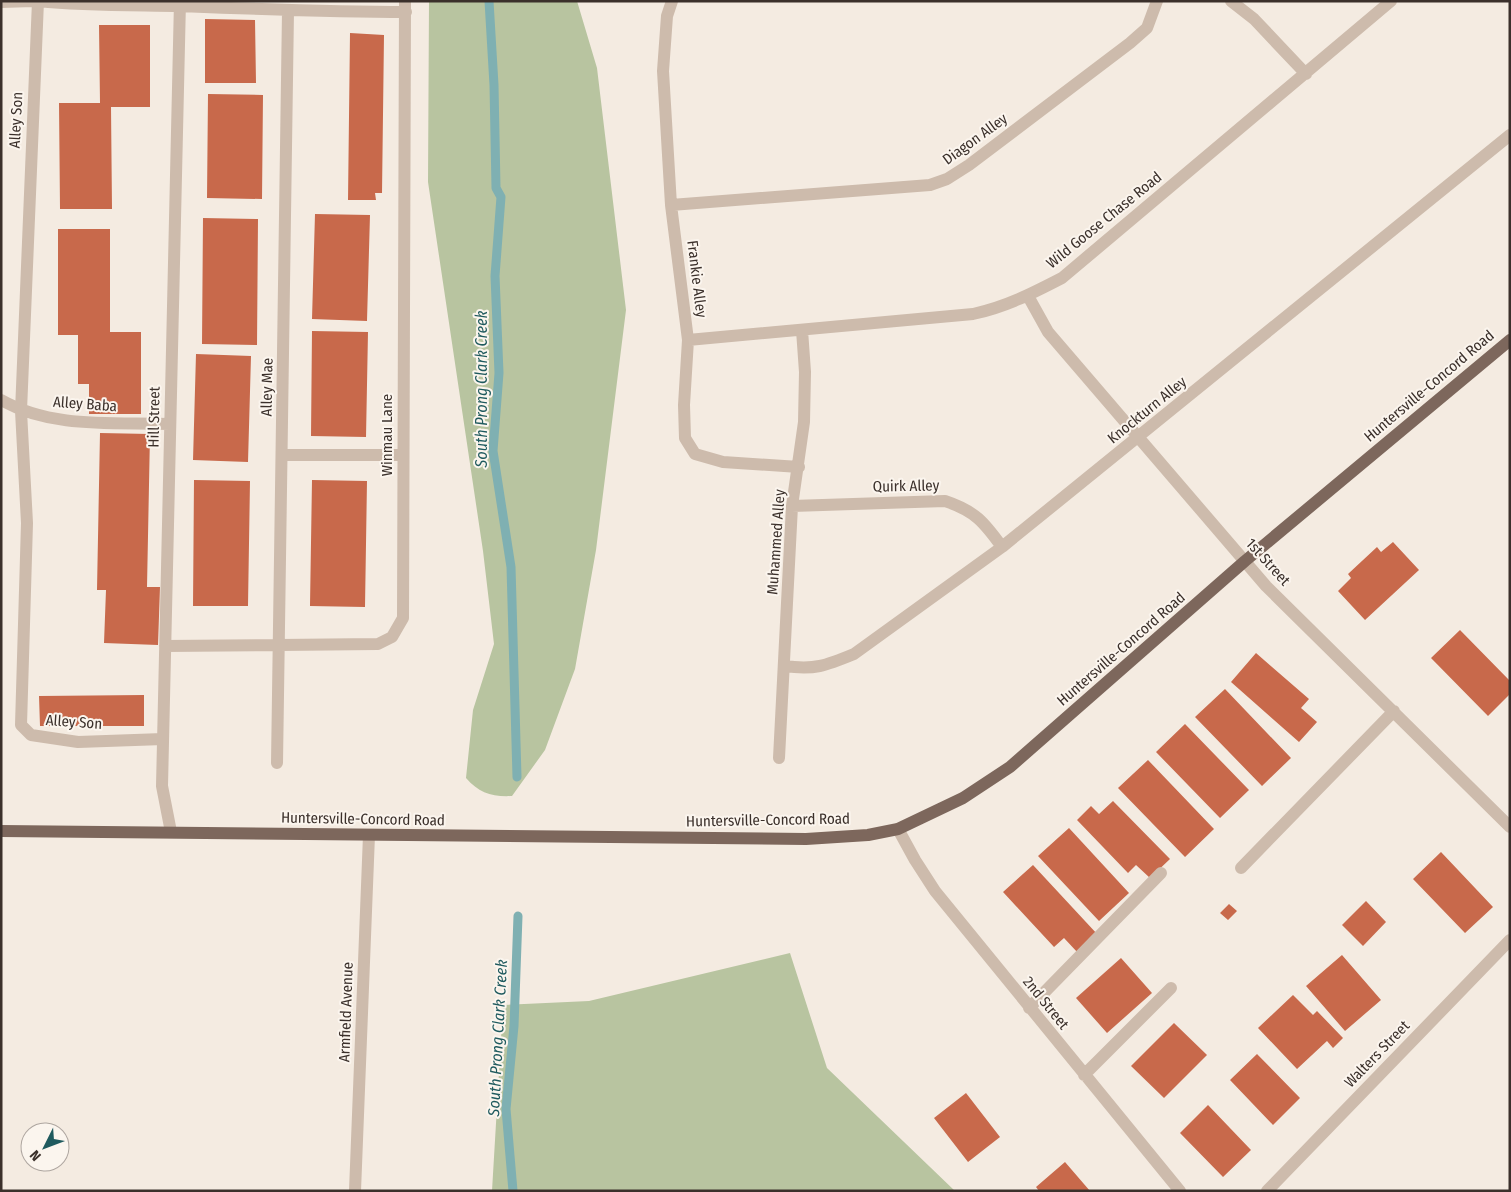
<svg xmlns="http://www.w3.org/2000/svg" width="1511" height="1192" viewBox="0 0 1511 1192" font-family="'Fira Sans Condensed',sans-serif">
<rect width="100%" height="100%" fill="#f4ebe1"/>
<path fill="#b8c4a0" d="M429,1H577L597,68L626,310L596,550L575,669L545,750L512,796C492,797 479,793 466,778L473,710L494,644L483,551L428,182Z
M790,953L827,1068L955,1191H492L503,1005L589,1001Z"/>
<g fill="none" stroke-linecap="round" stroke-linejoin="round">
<path stroke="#7fb0b2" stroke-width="9" d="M489,1L494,85L496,188L501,197L495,276L499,373L493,451L511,567L517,777
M513,1191L506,1109L514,1026L518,916"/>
</g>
<path fill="#c8694b" d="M205,19L255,20L256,83H205Z
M99,25H150V107H111L112,209H60L59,103H100Z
M350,33L384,35L382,193H375L376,200H348Z
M208,94L263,95L262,199L207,198Z
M315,214L370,215L367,321L312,319Z
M203,218L258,219L257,345L202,344Z
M58,229H110V332H141V414H89V384H78V335H58Z
M312,331L368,332L366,437L311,436Z
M196,354L251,356L248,462L193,460Z
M100,433L150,434L147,587H160L158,645L104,643L106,590H97Z
M194,480L250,481L248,606H193Z
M312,480L367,481L365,607L310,606Z
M1393,542L1419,570L1365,620L1338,591L1351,578L1348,574L1377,547L1381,552Z
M1460,630L1510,681V694L1488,716L1431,658Z
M1256,653L1309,699L1301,708L1317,722L1299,742L1231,682Z
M1225,689L1291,758L1262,786L1195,717Z
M144,695V726H40L39,696Z
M1185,724L1249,790L1220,818L1156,752Z
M1148,760L1214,829L1185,857L1118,788Z
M1113,801L1170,859L1150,878L1136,865L1128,873L1077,820L1091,806L1099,814Z
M1069,828L1129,893L1099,921L1038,856Z
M1441,852L1493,907L1465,933L1413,879Z
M1033,865L1098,935L1078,953L1064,938L1054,947L1003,892Z
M1366,901L1386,922L1363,946L1342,925Z
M1229,904L1237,911L1228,920L1220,913Z
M1342,955L1381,1000L1345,1031L1306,986Z
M1121,958L1152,993L1107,1033L1076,998Z
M1293,995L1313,1015L1317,1011L1343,1038L1333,1048L1327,1041L1297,1069L1258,1028Z
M1174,1023L1207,1055L1164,1098L1131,1066Z
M1257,1054L1300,1098L1273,1125L1230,1080Z
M966,1093L1000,1137L968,1162L934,1118Z
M1208,1105L1251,1150L1223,1177L1180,1133Z
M1065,1162L1090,1191H1039L1036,1187Z"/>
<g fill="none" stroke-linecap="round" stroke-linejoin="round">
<path stroke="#cdbbac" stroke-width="12" d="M38,1L21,411L27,523L21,725L31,735L78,742L163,739
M39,1C86,6 133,5 180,6C256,9 330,12 406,12
M672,1L667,16L663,71L671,205L688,340L684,405L685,438L695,454L723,462L799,467
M1231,1L1254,19L1306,74
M1,2L33,1
M671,205L930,185L947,179L969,165L1130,43L1147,28L1157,1
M1028,296L1048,332L1266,586L1510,827
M688,340L973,314C1006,307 1033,293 1062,278L1391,1
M1,400C52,429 114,422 170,424
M283,455H403
M792,506L945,501C975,511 984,522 1002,547
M165,646L378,644L392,637L403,618L405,1
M784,666C815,670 825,666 854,654L1002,547L1510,135
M779,758L792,506L804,422L805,372L802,330
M277,763L288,11
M898,829L915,860L935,891L1180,1191
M171,832L162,786L180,1
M1241,868L1394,711
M1029,1008L1161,873
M1084,1075L1171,988
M355,1191L369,835
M1267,1191L1510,940"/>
<path stroke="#7d675c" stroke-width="12" d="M1,831L806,839L868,835L898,829L963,798L1010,767L1245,561L1510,340"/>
</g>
<g text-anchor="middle" stroke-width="4" stroke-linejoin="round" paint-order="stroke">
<g font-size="15" fill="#3b302b" stroke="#fbf5ee">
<text transform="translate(16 120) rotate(-87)" y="5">Alley Son</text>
<text transform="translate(975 139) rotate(-36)" y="5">Diagon Alley</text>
<text transform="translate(1104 220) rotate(-39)" y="5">Wild Goose Chase Road</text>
<text transform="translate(697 279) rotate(83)" y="5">Frankie Alley</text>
<text transform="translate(1429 386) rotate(-40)" y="5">Huntersville-Concord Road</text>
<text transform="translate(267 387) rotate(-89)" y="5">Alley Mae</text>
<text transform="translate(85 404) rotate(4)" y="5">Alley Baba</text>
<text transform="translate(1147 410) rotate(-39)" y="5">Knockturn Alley</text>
<text transform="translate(154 417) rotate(-89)" y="5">Hill Street</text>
<text transform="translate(387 435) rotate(-90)" y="5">Winmau Lane</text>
<text transform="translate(906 486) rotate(-1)" y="5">Quirk Alley</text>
<text transform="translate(776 542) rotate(-86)" y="5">Muhammed Alley</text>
<text transform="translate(1268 562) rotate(48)" y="5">1st Street</text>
<text transform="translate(1121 649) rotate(-41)" y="5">Huntersville-Concord Road</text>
<text transform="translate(74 722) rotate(4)" y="5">Alley Son</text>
<text transform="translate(363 819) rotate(1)" y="5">Huntersville-Concord Road</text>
<text transform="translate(768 820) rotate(-1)" y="5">Huntersville-Concord Road</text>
<text transform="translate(1046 1003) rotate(51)" y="5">2nd Street</text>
<text transform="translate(346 1012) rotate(-88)" y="5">Armfield Avenue</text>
<text transform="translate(1377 1054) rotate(-46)" y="5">Walters Street</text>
</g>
<g font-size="16" font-style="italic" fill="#1f5a5e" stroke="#fbf5ee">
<text transform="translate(481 389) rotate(-90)" y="6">South Prong Clark Creek</text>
<text transform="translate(497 1038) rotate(-87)" y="6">South Prong Clark Creek</text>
</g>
</g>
<rect width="1511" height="1192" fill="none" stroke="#3b302b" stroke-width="5"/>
<g transform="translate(45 1147) rotate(228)"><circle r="24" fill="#fbf5ee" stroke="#aea6a0"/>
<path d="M0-4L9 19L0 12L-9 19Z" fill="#1f5a5e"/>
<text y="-8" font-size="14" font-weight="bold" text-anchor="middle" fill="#3b302b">N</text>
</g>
</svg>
